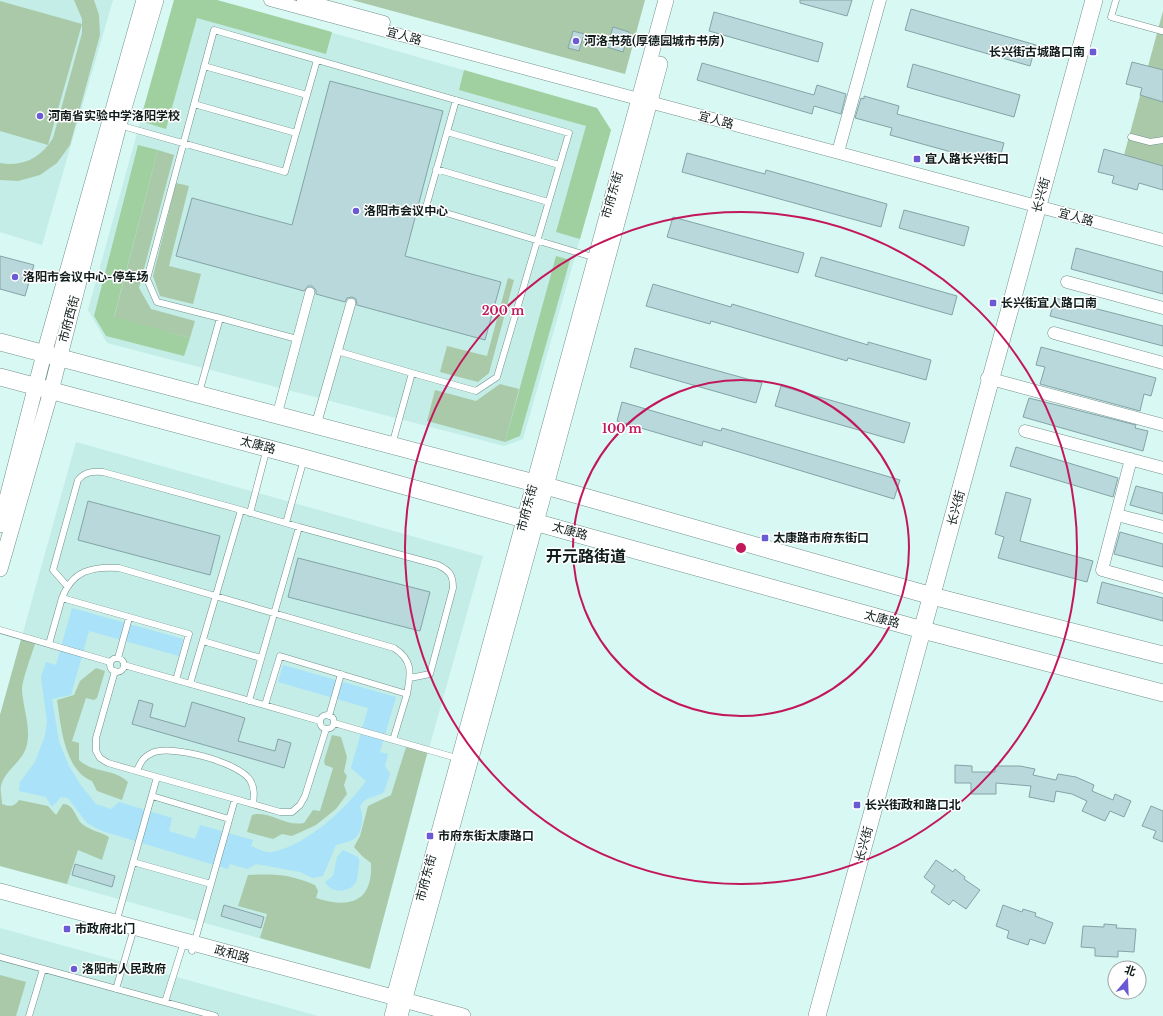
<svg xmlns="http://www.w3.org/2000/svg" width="1163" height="1016" viewBox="0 0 1163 1016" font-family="'Libre Baskerville','Noto Sans SC',serif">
<rect width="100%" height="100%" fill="#d8f8f3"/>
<path fill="#c3ede6" d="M0,0H113L42,245L0,232Z
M174,0H217L597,108L611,130L523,439L504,446L107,343L88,310Z
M76,442L483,556L426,759L370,969L0,866V715Z
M0,928L173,976L318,1016H0Z"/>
<path fill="#aac9a9" d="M74,0H94L99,15L100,35L70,145L57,163L40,175L18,181L0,180V163C23,167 41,158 53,138L82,33V19Z
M352,0H645L625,74Z
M0,1L82,24L48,145L0,131Z
M1163,11V167L1124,155Z
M158,150L174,155L139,288L151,309L195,321L190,338L114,318Z
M176,183L189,186L169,266L201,274L193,304L160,296L153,276Z
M508,278L514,280L489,373L478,382L440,372L447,346L487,356Z
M500,384L519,389L505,442L427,421L435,390L476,401Z
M22,636L36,640C33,652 22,679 22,690C23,709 32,729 26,748C21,763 4,771 1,786C0,792 2,798 2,804C10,807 14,807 19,800L48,806L56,815L63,804C74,804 75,817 82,824C89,830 101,832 109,837L102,860L78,850L67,884L0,866V715Z
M96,668L105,671L97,698L94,700L86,698L72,741L79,743V760C94,774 114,768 128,782L122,800L97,791L92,781C64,770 61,726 57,700L74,695L80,681Z
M332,735L341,737L347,757L344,772L347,776L344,785L347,794L336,809L316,825L292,836L282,834L273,839L247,832L252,815C270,810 284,827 304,823L313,810L320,811L333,768L325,765L324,761Z
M407,744L428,750L370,969L260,938L267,914L238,906L248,875C276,874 288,874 315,885L318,891L316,898C350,909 373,902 371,863L362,856L354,847L360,836L368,806L391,795Z
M0,975L26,982L16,1016H0Z"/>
<path fill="#a1d0a0" d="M174,0H217L332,32L326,54L197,18L166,129L140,121Z
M464,70L597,108L611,130L580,239L556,232L586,126L459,90Z
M138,145L158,150L114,317L190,338L184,356L106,336L94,316Z
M556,256L570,260L520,436L505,442Z"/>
<path fill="#a9e2f9" d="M72,608L183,639L179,656L89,631L71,695L52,699L59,742L69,766L80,784L96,804L111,809L119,802L172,818L169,831L195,839L200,825L253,840L251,846C257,848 265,853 272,852C306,846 347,808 366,781L351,768L368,708L278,682L283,665L396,697L380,752L388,754L385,766L390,774L384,792C375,798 365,796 360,807C364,815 363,833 354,839C350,842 341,843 336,845L323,876L313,878L300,872L256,864L247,869L230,864L228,869L102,831L87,823L68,798L61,797L52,807L46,797L19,791L20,782L35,762L45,736L47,721L41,677L46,662L56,665Z
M343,850L358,857C361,863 358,866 358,872C357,876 358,878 356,882C350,893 331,894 325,882L333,876L337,857Z"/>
<path fill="#b8d8db" stroke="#84a3a6" d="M800,0H852L847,16L800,3Z
M911,9L1036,45L1030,66L905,30Z
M714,12L823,43L818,62L709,31Z
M613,27L629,32L623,52L607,47Z
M573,31L584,34L579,51L568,48Z
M1132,62L1163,70V102L1140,95L1142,88L1126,84Z
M702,63L814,95L817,85L846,94L841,114L814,106L812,114L697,80Z
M913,64L1020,95L1014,117L907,87Z
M330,81L443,111L405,256L501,282L485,340L357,305L356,299L352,297L347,298L345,302L316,294V290L312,286H308L304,291L176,256L192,198L292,225Z
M864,96L899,106L897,114L1004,143L998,165L890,135L892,128L855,118L861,98L864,99Z
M1104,149L1163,166V190L1139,183L1137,190L1112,183L1114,176L1098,172Z
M687,153L765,174L766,170L887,204L881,227L682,172Z
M904,210L969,227L964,246L899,228Z
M673,217L804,253L798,273L667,237Z
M1076,248L1163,272V294L1071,269Z
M0,256L34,265L25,296L0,289Z
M821,257L957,296L952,315L815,276Z
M653,284L731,307L732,304L868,345V342L931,360L926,380L848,358L847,361L711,321L710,324L646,306Z
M1055,298L1163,326V346L1050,316Z
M1041,347L1156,378L1151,396L1144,394L1140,411L1040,384L1045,367L1036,365Z
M635,348L762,383L756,403L630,367Z
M781,386L910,423L904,443L775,406Z
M1029,398L1136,425L1135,428L1148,431L1143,451L1023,417Z
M622,402L721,431L722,428L900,480L894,499L703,441L702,446L617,421Z
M1016,447L1118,478L1113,497L1010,466Z
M1136,486L1163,493V514L1130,505Z
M1006,492L1031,499L1020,541L1093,561L1087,582L998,558L1004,537L995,534Z
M88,501L220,536L210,575L78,540Z
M1120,532L1163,544V567L1114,554Z
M298,558L430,592L420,631L288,597Z
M1102,582L1163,598V621L1097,603Z
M139,700L153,704L150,717L185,727L192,702L245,718L238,741L275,751L278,739L291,743L284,768L132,724Z
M955,765L972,766V772H995V766H1020L1035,769L1033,775L1056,780L1058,774L1076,777L1094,785L1092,791L1113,800L1115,794L1131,801L1124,817L1110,811L1105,821L1082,811L1087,801L1072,794L1056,791L1054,802L1029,797L1031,786L996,783V794H971V783H955Z
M1151,806L1163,811V842L1153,838L1156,831L1142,826Z
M936,860L953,872L955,869L965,877L964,879L980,890L966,909L953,900L949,905L931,892L935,886L924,877Z
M75,864L115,876L112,887L72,875Z
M224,905L264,917L261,928L221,916Z
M1003,905L1022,912L1023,909L1036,913L1035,916L1053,923L1045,944L1030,939L1028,945L1007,938L1009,931L996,926Z
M1104,924L1117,925L1116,928L1136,929L1134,952L1118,951V957L1095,956V948L1081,947L1083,926L1104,927Z"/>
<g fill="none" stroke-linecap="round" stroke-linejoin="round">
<defs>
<path id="service" d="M1116,0L1111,17L1162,31
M204,66L307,95
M456,100L426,207L596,258
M194,104L296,133
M119,125L285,172L317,60
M447,132L559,165
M1131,137L1150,142L1163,140
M436,169L548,202
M220,318L297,339
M337,351L412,373
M199,393L220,318L157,302L147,279L214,30L569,133L497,377L476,391L412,373L392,445
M250,513L267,448
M286,523L304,459
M299,527L438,565C450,571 453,575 453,588L430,674L410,678
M67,586L53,570L78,480C85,472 92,471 103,472L241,510
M62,598C72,571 92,566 119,568L394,648C413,660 411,673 407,694
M0,630L110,662
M203,641L261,658
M49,644L62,598L189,634L176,680
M118,658L129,618
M110 665a7 7 0 1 1 14 0a7 7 0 1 1-14 0Z
M124,665L320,721
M115,671L96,738V751L100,758L108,763L157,777
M190,684L241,510L299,527L249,701
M265,705L280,656L407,694L393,740
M320 722a7 7 0 1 1 14 0a7 7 0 1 1-14 0Z
M329,716L341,674
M334,723L460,759
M137,771C140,763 143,757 152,753C171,744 238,762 250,780C255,788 254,796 253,804
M152,796L229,819
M235,799L280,812H292L300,805L305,796L326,729
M133,862L211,884
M114,930L157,777L235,799L192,951
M0,957L215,1016
M116,989L132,935
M165,1002L182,948
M29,1016L43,969"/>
<path id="pedestrian" d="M277,415L310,292
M316,425L351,303"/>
<path id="minor" d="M270,0L1163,240
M303,0L384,22
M838,152L880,0
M1067,282L1163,308
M1054,333L1163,363
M987,378L1163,425
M1025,431L1163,468
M1131,459L1102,570L1163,587
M1117,515L1163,527"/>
<path id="tertiary" d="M0,525L44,354L144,0
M0,569L51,391L119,125L156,0
M0,891L463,1016
M392,1016L395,1005L394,997L666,0
M400,1016L546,486L660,64"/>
<path id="secondary" d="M0,342L546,486L932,596L1163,655
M0,377L304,458L919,629L1163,693
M817,1016L1094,0"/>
</defs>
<use href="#service" stroke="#73918c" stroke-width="7"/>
<use href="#pedestrian" stroke="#73918c" stroke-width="10"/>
<use href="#minor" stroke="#73918c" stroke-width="13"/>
<use href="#tertiary" stroke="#73918c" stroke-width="16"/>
<use href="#secondary" stroke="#73918c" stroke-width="18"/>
<use href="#service" stroke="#fff" stroke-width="6"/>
<use href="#pedestrian" stroke="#fff" stroke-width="9"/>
<use href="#minor" stroke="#fff" stroke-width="12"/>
<use href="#tertiary" stroke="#fff" stroke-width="15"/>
<use href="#secondary" stroke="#fff" stroke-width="17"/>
</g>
<g fill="none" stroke="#c2185b" stroke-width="2">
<circle cx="741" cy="548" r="168"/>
<circle cx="741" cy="548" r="336"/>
</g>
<g fill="#6a5ad3" stroke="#fff" stroke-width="1.5">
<circle cx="576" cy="41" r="4"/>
<rect x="1089" y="48" width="8" height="8" rx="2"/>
<circle cx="40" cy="116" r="4"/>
<rect x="913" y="155" width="8" height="8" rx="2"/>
<circle cx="356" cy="211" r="4"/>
<circle cx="15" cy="277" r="4"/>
<rect x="989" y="299" width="8" height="8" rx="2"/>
<rect x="761" y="534" width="8" height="8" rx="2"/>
<rect x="853" y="801" width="8" height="8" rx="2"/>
<rect x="426" y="832" width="8" height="8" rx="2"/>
<rect x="63" y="925" width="8" height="8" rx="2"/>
<circle cx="74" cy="969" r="4"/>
</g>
<g text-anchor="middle" stroke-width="3" stroke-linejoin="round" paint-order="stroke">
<g font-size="12" fill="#111d1b" stroke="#fff">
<text transform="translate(404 36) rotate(15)" y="4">宜人路</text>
<text transform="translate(716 120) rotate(15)" y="4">宜人路</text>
<text transform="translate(612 195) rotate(-74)" y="4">市府东街</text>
<text transform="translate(1041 195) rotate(-75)" y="4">长兴街</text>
<text transform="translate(1076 217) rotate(15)" y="4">宜人路</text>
<text transform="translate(69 319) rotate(-75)" y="4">市府西街</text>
<text transform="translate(258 445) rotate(15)" y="4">太康路</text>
<text transform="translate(527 508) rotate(-75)" y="4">市府东街</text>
<text transform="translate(956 508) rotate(-75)" y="4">长兴街</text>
<text transform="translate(570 531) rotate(16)" y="4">太康路</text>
<text transform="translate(882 619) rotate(16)" y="4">太康路</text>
<text transform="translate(864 844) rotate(-75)" y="4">长兴街</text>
<text transform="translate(426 878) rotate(-75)" y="4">市府东街</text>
<text transform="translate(232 954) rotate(15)" y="4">政和路</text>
</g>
<g font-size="12" font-weight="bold" fill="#111d1b" stroke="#fff" text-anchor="start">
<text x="584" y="45">河洛书苑(厚德园城市书房)</text>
<text x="1085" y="56" text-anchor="end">长兴街古城路口南</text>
<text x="48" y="120">河南省实验中学洛阳学校</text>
<text x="925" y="163">宜人路长兴街口</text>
<text x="364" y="215">洛阳市会议中心</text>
<text x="23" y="281">洛阳市会议中心-停车场</text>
<text x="1001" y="307">长兴街宜人路口南</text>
<text x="773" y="542">太康路市府东街口</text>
<text x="865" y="809">长兴街政和路口北</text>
<text x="438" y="840">市府东街太康路口</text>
<text x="75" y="933">市政府北门</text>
<text x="82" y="973">洛阳市人民政府</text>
</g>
<g font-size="16" font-weight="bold" fill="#111d1b" stroke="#fff">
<text x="586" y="562">开元路街道</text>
</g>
</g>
<circle cx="741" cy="548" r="6" fill="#c2185b" stroke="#fff" stroke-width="2"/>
<g font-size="12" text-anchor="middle" font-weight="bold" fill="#c2185b" stroke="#fff" stroke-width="3" stroke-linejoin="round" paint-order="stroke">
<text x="503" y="315">200 m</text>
<text x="622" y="433">100 m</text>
</g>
<g transform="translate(1127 980) rotate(19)"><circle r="19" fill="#ffffff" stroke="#a0a5a4"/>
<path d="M0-3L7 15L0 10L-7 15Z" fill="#6a5ad3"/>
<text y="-6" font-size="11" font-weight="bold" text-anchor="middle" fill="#111d1b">北</text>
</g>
</svg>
